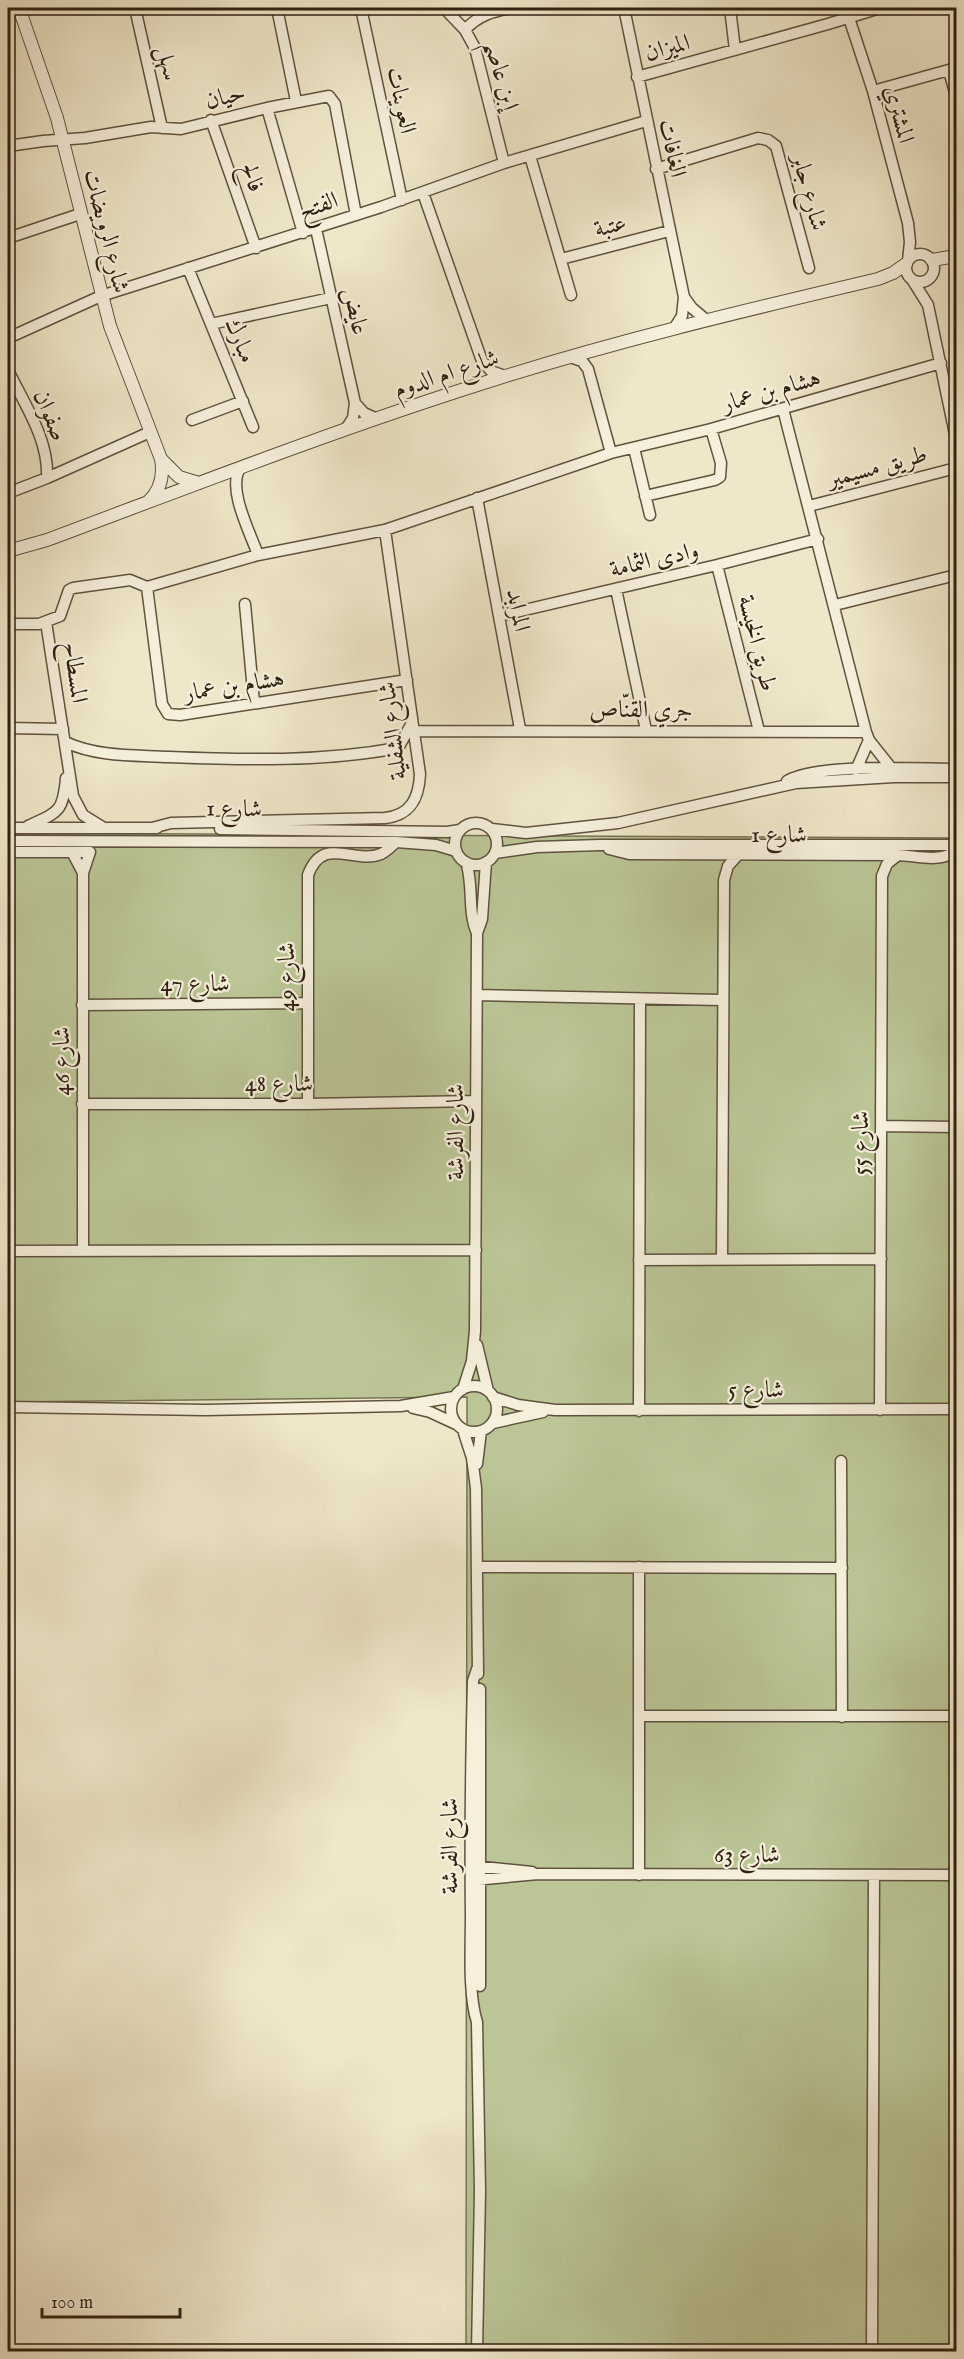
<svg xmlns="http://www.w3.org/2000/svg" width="964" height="2359" viewBox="0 0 964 2359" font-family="'IM FELL English',Amiri,serif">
<rect width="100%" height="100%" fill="#efe7c9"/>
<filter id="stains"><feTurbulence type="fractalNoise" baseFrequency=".00333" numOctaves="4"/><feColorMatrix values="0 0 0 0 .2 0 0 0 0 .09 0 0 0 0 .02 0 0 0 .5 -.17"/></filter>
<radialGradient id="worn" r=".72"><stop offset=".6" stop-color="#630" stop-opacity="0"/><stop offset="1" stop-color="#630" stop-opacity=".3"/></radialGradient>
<path fill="#bbc595" stroke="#767353" stroke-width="1.5" d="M8,833L956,838V2351H466L467,1397L8,1402Z"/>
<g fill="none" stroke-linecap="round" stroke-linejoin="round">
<defs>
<path id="minor" d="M135,8L162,128
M277,8L296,101
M361,8L402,200
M444,8L465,30L475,48L504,163
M624,8L684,297L682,316L675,327
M730,8L735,50
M20,10L35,8
M849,18L873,91L908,223L910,242L908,261
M465,30C478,15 492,12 511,8
M949,71L956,96
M637,77L828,24L880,8
M873,91L956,68
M267,108L303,233
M211,120L256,248
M8,146L43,141L85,138L151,127L181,129L267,108L329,96L335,104L356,215
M530,156L571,295
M656,169L758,138L768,140L776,146L809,268
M423,193L482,361L491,371L505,376
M316,229L355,403L353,418L346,429
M8,238L80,214
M906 268a14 14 0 1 1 28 0a14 14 0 1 1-28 0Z
M561,259L669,231
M188,268L253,427
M913,281L928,305L956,439
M684,297L692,308L705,319
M211,324L331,298
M8,338L101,296L381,207L504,163L646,121
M570,357L582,361L588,369L611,453
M8,370C24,404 49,439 47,478
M355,403L364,413L375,418
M783,409L866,732L869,740L892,769
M192,420L243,401
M634,448L650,515
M240,468C227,489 250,532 258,555
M8,493L47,478L150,432
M645,496L715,480L720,477L721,463L711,429
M477,498L520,729
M809,506L956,468
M717,565L759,731
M616,589L646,730
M245,604L254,702
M835,605L956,575
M499,616L717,565L818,539
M46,622L73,796L83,815L104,828
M8,624H39L60,616L69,590L73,588L130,580L147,587
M407,680L180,715L168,714L162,704L147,587L258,555L385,530L611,453L711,429L941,363
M8,728L63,729
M415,731L866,732
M65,742C98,757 133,755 169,757C246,760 322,762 398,748L412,723
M856,770L869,740
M787,781C818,763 918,769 956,769
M455 844a21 21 0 1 1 42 0a21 21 0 1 1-42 0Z
M28,826C58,812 63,813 66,778
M8,828H157
M152,828L171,823L385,818C411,815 419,798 420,774L385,530
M220,829L447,832L460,830
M492,829L526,833L618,823L796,783L894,777H956
M8,841L396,842L436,845L456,851
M609,849L629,854L898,855C918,856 940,863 956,851
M8,852H90L83,873V1250
M72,852L83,873
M495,853L537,847L600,845H956
M466,862C474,885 467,911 477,933
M477,995L722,1000
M82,1005L308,1003
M82,1104H308L476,1101
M308,1104V875C323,834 353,865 381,854C387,851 392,846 396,842
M881,1126L956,1127
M8,1251L476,1250
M722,1259L724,880L728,866L738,855
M639,1260L881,1259
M477,1345L488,1391
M451 1409a23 23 0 1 1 46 0a23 23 0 1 1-46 0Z
M463,1389L472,1361L475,1331L477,933L482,919L486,862
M493,1397L518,1405L555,1410L956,1409
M8,1407L206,1410L401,1406L454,1397
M413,1408L430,1412L456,1424
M880,1410L882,876L887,864L898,855
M639,1411L640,999
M493,1423L543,1412
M463,1430L472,1458L476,1488L478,1674
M841,1461L842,1717
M477,1464L481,1431
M478,1567L842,1568
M477,1669L473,1681C471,1760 470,1838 471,1917C471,1947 468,1994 477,2022L480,2191L477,2352
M480,1689V1986
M639,1716H956
M473,1866L532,1872
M639,1875V1567
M474,1880L538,1874L956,1875
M872,2352L874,1875"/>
<path id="tertiary" d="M19,8L57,118L110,326L161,459C164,476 161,490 148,502
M932,260L956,256
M161,459L179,477L199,483
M8,551L47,540C189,487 330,432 474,386C607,343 742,311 878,279L893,273L906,264"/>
</defs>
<use href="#minor" stroke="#60523f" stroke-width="13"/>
<use href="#tertiary" stroke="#60523f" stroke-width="14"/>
<use href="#minor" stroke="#f5efdc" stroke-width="10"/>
<use href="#tertiary" stroke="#f5efdc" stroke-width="12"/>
</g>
<g text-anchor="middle" stroke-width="4.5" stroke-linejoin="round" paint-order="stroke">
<g font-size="24" fill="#302111" stroke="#f5efdc">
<text transform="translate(667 47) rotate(-15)" y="8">الميزان</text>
<text transform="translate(169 63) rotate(78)" y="8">سهل</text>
<text transform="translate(502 75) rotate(74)" y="8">إبن عاصم</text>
<text transform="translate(225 96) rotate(-14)" y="8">حيان</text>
<text transform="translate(402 100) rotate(78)" y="8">العوينات</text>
<text transform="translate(900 114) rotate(75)" y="8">المشتري</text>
<text transform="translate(673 148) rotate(78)" y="8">الغافات</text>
<text transform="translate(253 177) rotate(71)" y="8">فالح</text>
<text transform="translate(810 192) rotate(75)" y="8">شارع جابر</text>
<text transform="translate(318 205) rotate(-19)" y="8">الفتح</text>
<text transform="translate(610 225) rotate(-14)" y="8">عتبة</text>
<text transform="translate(107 231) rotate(76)" y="8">شارع الرويضات</text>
<text transform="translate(356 311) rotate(77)" y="8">عايض</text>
<text transform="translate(241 340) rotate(68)" y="8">مبارك</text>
<text transform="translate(446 373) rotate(-18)" y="8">شارع ام الدوم</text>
<text transform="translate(771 390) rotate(-16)" y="8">هشام بن عمار</text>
<text transform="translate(51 415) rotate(67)" y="8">صفوان</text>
<text transform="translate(877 466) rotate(-15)" y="8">طريق مسيمير</text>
<text transform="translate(654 559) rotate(-13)" y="8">وادى الثمامة</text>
<text transform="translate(519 610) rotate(79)" y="8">المرابد</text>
<text transform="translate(758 643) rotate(76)" y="8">طريق الخيسة</text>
<text transform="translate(76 672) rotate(82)" y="8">المسطاح</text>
<text transform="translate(234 685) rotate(-9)" y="8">هشام بن عمار</text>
<text x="641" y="717">جري القنّاص</text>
<text transform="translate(392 731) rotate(-97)" y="8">شارع الشفلية</text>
<text transform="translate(234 808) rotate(1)" y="8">شارع 1</text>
<text x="779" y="842">شارع 1</text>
<text transform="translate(286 977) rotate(-90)" y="8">شارع 49</text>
<text x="195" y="991">شارع 47</text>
<text transform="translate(61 1061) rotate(-90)" y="8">شارع 46</text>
<text x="279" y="1091">شارع 48</text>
<text transform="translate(455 1132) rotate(-90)" y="8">شارع الفرشة</text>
<text transform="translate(860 1143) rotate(-90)" y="8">شارع 55</text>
<text x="756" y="1397">شارع 5</text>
<text transform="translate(449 1846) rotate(-90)" y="8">شارع الفرشة</text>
<text x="747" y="1862">شارع 63</text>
</g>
</g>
<rect width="964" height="2359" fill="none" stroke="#efe7c9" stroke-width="30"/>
<rect x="9" y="9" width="946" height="2341" fill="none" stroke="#302111" stroke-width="3"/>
<rect x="15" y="15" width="934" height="2329" fill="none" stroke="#302111" stroke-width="1.5"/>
<path d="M42 2308v9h138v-9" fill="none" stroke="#302111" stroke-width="3"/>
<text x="51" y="2308" font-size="18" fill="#302111" stroke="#f5efdc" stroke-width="4.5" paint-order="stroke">100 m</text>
<rect width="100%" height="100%" filter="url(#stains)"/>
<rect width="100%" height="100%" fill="url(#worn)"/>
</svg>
